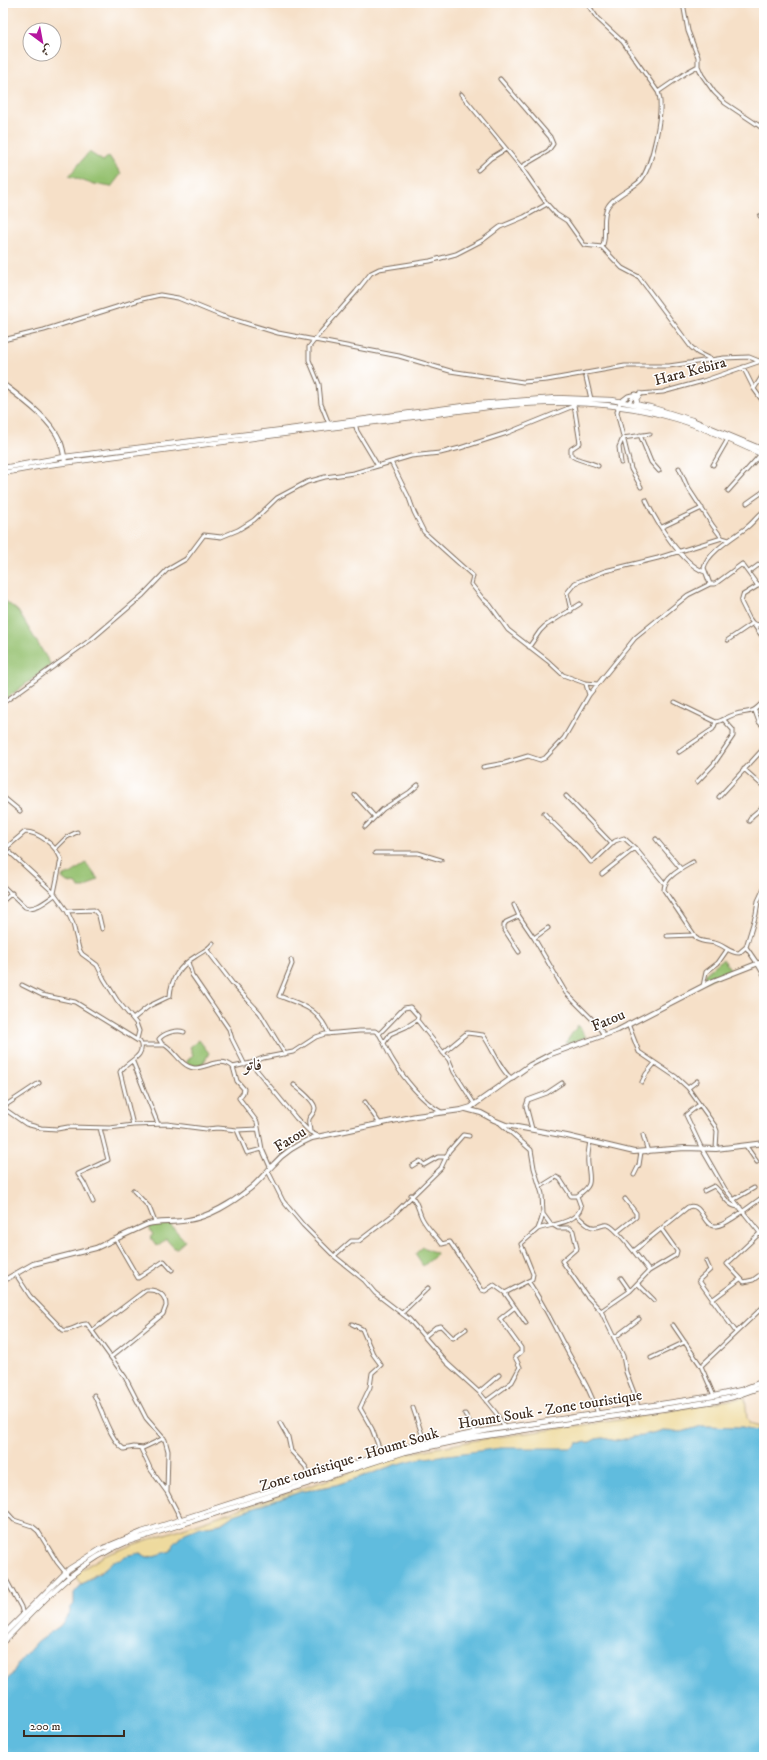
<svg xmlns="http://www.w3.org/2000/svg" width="767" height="1760" viewBox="0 0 767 1760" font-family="'IM FELL DW Pica',Amiri,serif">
<rect width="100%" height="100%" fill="#fff"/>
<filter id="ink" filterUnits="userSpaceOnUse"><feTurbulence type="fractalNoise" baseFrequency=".025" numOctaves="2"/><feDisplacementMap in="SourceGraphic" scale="8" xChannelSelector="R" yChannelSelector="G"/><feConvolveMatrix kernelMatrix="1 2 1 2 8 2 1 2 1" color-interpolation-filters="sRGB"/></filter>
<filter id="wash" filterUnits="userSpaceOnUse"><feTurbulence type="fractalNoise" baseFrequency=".012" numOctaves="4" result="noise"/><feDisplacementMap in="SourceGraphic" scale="16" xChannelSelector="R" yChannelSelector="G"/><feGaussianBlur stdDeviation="0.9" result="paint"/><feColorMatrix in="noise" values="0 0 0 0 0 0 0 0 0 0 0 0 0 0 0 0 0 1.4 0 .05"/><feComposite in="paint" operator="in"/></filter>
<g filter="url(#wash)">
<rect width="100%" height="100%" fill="#f6e0c8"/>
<path fill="#95c16f" stroke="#687646" d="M89,152L103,161L109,156L121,174L111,187L89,183L69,176Z
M3,599L18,611L51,665L3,701Z
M86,863L98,879L85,888H79L77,884L67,882L62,878V877L72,873Z
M723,959L731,970L704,982L706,973Z
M578,1025L586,1037L567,1044L566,1042Z
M199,1040L209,1053L203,1064L194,1066L186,1062L193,1055L190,1047Z
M156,1224H170L185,1241L177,1248H174L166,1239L157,1246L150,1237L153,1235L149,1227Z
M423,1247L436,1253L434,1257L423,1266L415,1254Z"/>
<path fill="#eeda9e" stroke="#94825e" d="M745,1397L747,1419L750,1421L749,1423L764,1427V1431L742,1427L702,1426L682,1432L661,1431L616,1441L603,1438L596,1439L590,1442L577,1443L572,1448L440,1456L394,1465L373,1473L336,1485L300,1492L235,1515L220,1524L200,1527L182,1536L178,1539L171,1551L166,1554L147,1557L140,1553C118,1558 100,1571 82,1584L74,1574L104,1556L132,1545L405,1454L477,1440L619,1420Z"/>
<path fill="#60bcde" stroke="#4e737e" d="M702,1426L742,1427L764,1431V1757H3V1683L11,1676L18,1664L28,1652L38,1641L60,1626L70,1612V1609L74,1604V1593L82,1584L100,1573L113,1561L121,1560L125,1556L140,1553L147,1557H151L171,1551L173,1544L185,1533L200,1527L221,1524L234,1515L300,1492L336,1485L373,1473L394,1465L417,1459L501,1448H572L577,1443L590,1442L596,1439L603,1438L616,1441L661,1431L682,1432Z"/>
</g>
<g filter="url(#ink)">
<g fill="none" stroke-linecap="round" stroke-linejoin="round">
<defs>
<path id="minor" d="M587,3L597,18L623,42L658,92C665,108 652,168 640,181C632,189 612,197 607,208C601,220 608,236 602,247
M683,3L688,31L698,57V66L702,75L714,92L725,103L764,129
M500,79L550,137L553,144L548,151L521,167
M658,92L687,72L698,66
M461,94L521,167L547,204L556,214L567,221L584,245L602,247L622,268L639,277L691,347L698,353L710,359
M759,126L764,121
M478,170L491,158L506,149
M760,216L764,219
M3,340L44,330L142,299L160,295L178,298L222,316L278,333L399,356L450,371L523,382L547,380L625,366H669L724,358L749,357L759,361
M743,367L754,389L764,403
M585,373L591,399
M754,389L764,373
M636,394L628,396L620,402L617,412L631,469L641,487
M628,403L634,396L640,394L663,392L703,381L764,360
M574,405L580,443L571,449V455C575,460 591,462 598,466
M355,423L357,431L378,466
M329,424L321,404L319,384L309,360V347L321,332L356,292L371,273L379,269L430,261L456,254L483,240L500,227L524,217L547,204
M640,435L651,462L659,471
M623,438L650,434
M759,448L764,442
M391,462L409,498L414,512L424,532L473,576L471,584L483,599L490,605L508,630L548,661L563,675L585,683L598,684
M621,463L619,447L623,438
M713,465L728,439
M679,468L687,486L713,526L722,538L729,540
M728,491L761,454
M646,500C656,522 682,564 705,572
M747,503L764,491
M662,527L702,508
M749,572L764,561
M764,582L743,595L741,602L749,618L764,639
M710,584L704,568C707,553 734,537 746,528C753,523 757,516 764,511
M571,611L567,593L575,583L605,571L658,558L722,538
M728,640L753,623L758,625L764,623
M529,647L540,631L545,626L580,604
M586,684L589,695
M675,702L716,722C722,721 727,717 733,715C750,709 749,717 764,701
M3,703L93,638L143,595L167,570L186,559L204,535L221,537L238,530L254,520L277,498L307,482L325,477L354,473L411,456L440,453L460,448L507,433L571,407L574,405L573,402
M755,711L759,722L764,727
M679,752L713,729L716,722
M483,767L505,763L528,756L540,760L545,758L564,738L589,695L635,638L688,595L710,584H715L742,564L758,586
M744,769L764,787
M697,782L714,764L733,736V730L724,720
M355,795L375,817
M566,796L612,844
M3,797L20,811
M719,797L764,748
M544,813C559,831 577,843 591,862L594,861L615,841L624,838L635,848L665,884
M749,821L752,816L764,806
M365,827L383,809L410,792L418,785
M656,839L681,869
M3,846L54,893L67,911L73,924L79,949L82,954L97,965L104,979L117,1000L136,1023L139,1031L137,1039
M6,848L25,832C39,832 56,846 61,859L54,893
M55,849L67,837L77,832
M375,853H418L441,860
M693,862C683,868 664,877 664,890L697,939C704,943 711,941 718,944C726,947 730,953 739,953L746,947L756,914L758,901L764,888V874
M602,874L635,848
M3,886L25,907C35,911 46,901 55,895
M3,901L12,893
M514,905L519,916L534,938L566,993L596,1023L604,1035
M67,911L94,910L99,916L102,929
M519,916L506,922L504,925V929L519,952
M667,936L693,935
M534,938L548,928
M746,947L757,963L764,975
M207,950L233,984L260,1013L285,1054
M291,960L292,964L279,996C303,1005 318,1008 329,1034
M188,962L192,975L229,1029L232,1039L245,1065
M22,985L42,995L75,1002L140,1042C147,1057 125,1062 120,1072L133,1125
M703,986L706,972L718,963L727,950
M133,1019L149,1006L170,996C171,978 181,965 196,956C203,951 208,950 213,943
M628,1024L639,1052L676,1077L688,1088L715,1126L717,1131L716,1149
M379,1034L404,1008L410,1007L418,1016L417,1020L449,1060L454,1072L475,1105
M384,1043L390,1034L406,1027L417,1020
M162,1044L159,1039C164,1033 177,1029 184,1032
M142,1045H165C175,1051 182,1067 194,1068C208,1068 220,1056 233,1067L237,1081L244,1089L243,1093L239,1098L257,1122L262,1149L270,1167
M443,1053L467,1033L483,1035C493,1048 499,1069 512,1079
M133,1062L158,1124
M251,1063L296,1118L310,1132
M233,1067L251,1063L263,1058L293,1052L316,1037L325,1034L359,1031H375L379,1034C384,1042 387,1051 392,1059C404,1079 422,1101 441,1112
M642,1082L646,1074L655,1063
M294,1085C299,1089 314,1100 315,1108C315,1112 311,1115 309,1119C308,1124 310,1127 310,1132L318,1136
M688,1088L697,1081
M365,1102L380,1124
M699,1105L686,1115L702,1149L725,1189L764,1238
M3,1107L39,1083
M3,1108L26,1124L41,1128L57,1129L68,1127L110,1128L133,1125L167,1124L206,1129L218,1128L237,1130L258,1129
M501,1124L531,1150L534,1168L542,1194L543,1214L541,1221L538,1229L521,1244L533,1274L532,1279L528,1281C542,1301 552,1322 563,1343C575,1367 590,1387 598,1414
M532,1129L526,1106L528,1100L547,1093L562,1083
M237,1130L247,1153L262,1149
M643,1135L648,1152
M746,1146L757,1162
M412,1166L420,1161L424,1165L438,1157H447
M268,1171L283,1201L303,1225L334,1256L364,1280L375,1293L409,1319L447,1363L479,1392L496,1413L505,1428
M634,1175L639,1165L641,1152
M540,1187L556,1177L560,1179L571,1196H577C593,1185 590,1182 588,1164C587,1156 589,1148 590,1141
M133,1190L149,1207L155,1222
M704,1191L714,1186C723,1193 727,1207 740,1207
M411,1195C418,1203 418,1210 422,1218C427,1228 436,1236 442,1244L450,1242L482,1290L485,1291L494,1285L505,1293L526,1323
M733,1200L754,1188
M93,1202L84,1183L78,1174L108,1160L100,1128
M543,1214L551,1225
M576,1215C582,1219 588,1229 596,1227C600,1227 604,1224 608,1225C616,1227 643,1263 649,1271
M553,1225L558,1228H570L573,1231L577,1248L562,1261L586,1295L601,1311L623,1356L626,1372L636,1398L638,1409
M538,1229C551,1224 576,1224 581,1207L577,1196
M617,1232L636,1217V1213L625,1199
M760,1233L727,1264L744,1282L753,1280L764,1272
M116,1240L138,1278L164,1261L172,1270
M635,1250L688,1207C703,1202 702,1227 716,1226C726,1226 754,1203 764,1196
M334,1256L351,1241H359L393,1215L441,1168L449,1151L463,1135L469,1136
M706,1261L710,1270L699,1280L700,1282L736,1332
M15,1273L30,1296L63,1330C72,1332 79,1323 87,1324L125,1377L146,1418L165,1440L168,1451L167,1492L182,1521
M621,1278L630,1291
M638,1284L654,1300
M505,1293L528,1281
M712,1300L740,1279
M601,1311L630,1291L649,1271L676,1255L677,1251L662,1230
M402,1313L428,1288
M352,1324L362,1329L373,1354L381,1365L372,1373L370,1387L360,1408L372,1429L382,1455
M673,1325L701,1366L714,1396
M93,1330L146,1290C158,1289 166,1295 166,1306L163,1314L111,1357
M424,1337L436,1327L441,1326L453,1338L466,1329
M614,1338L639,1319
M651,1358L685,1342
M701,1366L764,1306
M479,1392L499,1375
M94,1395C102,1410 110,1440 124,1449L134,1447L143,1448L164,1438
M486,1401L512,1382L520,1367L515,1357L521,1352V1348L500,1319L515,1307
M413,1408L425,1443
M465,1414L476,1433
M280,1423L288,1437L291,1451L305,1466L312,1478
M141,1449L151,1470L167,1492
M3,1508L14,1520L32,1526L38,1531L57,1562L69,1577
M3,1574L21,1607L23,1615"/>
<path id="tertiary" d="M3,384C21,398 51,419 60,441C63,448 64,455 65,462
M466,1109L481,1113L494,1120L506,1125L567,1136L634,1152L685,1148L716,1149L764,1143
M3,1281L33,1264L96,1248L148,1224C161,1221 174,1223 188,1220C209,1217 232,1203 248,1190C258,1183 265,1173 274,1164C284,1152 298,1144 312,1138L416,1116L461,1110L471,1107L530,1065L551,1054L618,1030L713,981L764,961"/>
<path id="secondary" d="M638,405L636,399L640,394
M3,468L64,457L329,424L478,404L556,398L612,400L650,407L692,420L764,450
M3,473L48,465L496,406C558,400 618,401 677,419C707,428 735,443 764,455
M3,1635L69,1569L101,1549L142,1532L406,1447L489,1430L714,1396L741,1390L764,1381
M3,1642C43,1602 73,1564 127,1542L405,1452L472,1438L715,1401L733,1397L764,1386"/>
</defs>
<use href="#minor" stroke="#7c6a5a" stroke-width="5"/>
<use href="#tertiary" stroke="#7c6a5a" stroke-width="6"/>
<use href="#secondary" stroke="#7c6a5a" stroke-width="6"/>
<use href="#minor" stroke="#fff" stroke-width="3"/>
<use href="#tertiary" stroke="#fff" stroke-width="4"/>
<use href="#secondary" stroke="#fff" stroke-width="4.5"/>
</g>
</g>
<g text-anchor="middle" stroke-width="3" stroke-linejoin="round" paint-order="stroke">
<g font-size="15" fill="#3b2a1e" stroke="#fff">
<text transform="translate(690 371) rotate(-15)" y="5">Hara Kebira</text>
<text transform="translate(608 1020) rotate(-23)" y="5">Fatou</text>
<text transform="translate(290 1139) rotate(-32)" y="5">Fatou</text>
<text transform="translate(550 1409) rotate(-9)" y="5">Houmt Souk - Zone touristique</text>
<text transform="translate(349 1459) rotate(-17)" y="5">Zone touristique - Houmt Souk</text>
</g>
<g font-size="17" fill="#3b2a1e" stroke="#fff">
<text x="253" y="1070">فاتو</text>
</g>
</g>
<rect width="767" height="1760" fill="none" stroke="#fff" stroke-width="16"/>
<g transform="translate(42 42) rotate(148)"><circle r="19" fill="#ffffff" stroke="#b1aaa5"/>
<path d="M0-3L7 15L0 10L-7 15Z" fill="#b5179e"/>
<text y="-6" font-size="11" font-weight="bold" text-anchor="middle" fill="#3b2a1e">ش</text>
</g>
<path d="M24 1730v6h100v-6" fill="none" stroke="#3b2a1e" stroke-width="2"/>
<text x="30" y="1730" font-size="12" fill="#3b2a1e" stroke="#ffffff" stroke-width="3" paint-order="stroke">200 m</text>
</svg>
